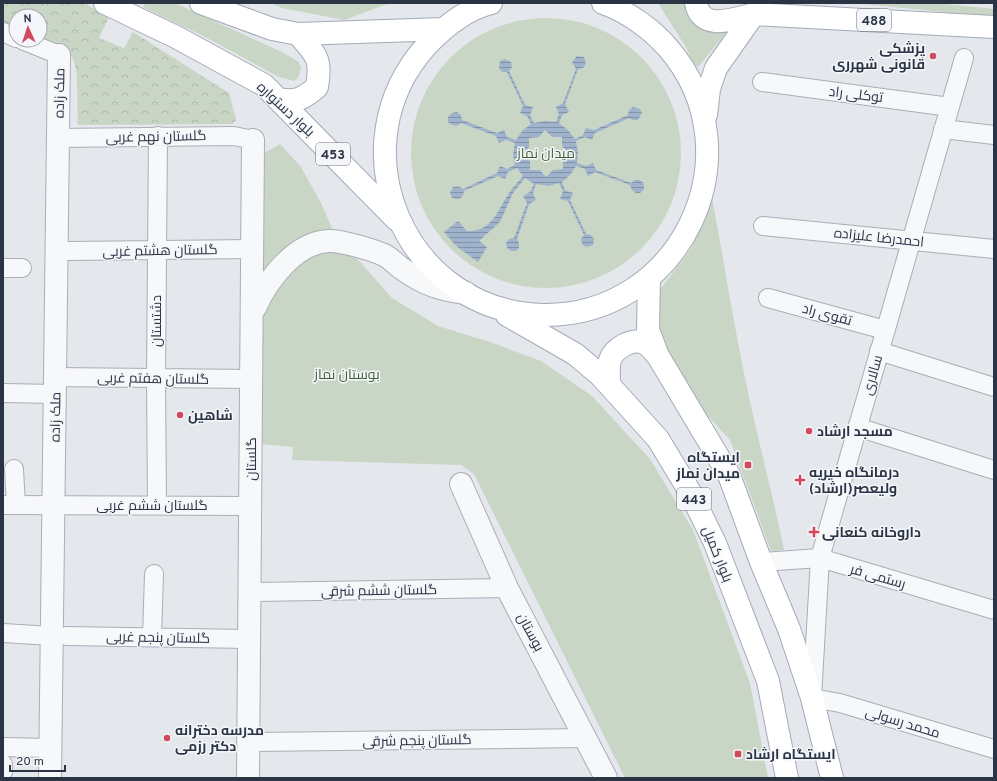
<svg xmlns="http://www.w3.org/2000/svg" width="997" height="781" viewBox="0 0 997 781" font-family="Overpass,Cairo,sans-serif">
<defs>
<pattern id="forest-crowns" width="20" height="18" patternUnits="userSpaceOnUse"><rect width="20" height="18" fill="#c9d6c5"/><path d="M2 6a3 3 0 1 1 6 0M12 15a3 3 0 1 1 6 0" fill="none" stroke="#adb8ab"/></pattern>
<pattern id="water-rules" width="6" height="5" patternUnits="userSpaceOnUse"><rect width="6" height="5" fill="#9fb4cc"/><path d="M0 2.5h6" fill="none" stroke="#8293a7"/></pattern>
</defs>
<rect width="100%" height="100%" fill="#e4e7ec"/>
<path fill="#c9d6c5" d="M145,3H175L284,53L299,62L301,69L298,78L294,81L279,77L205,37L143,7Z
M270,3H390L344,20L282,8Z
M658,3H687C699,24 703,38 730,28L698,67L693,64L687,49Z
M853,3H935L994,9V17Z
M411 153a135 135 0 1 1 270 0a135 135 0 1 1-270 0Z
M280,144L301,167L321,203L334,233L318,231L286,248L265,268L261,281V155Z
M712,198C723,256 732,315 744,373C756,433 772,491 784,550L771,551L730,440L686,392L659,331L658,292L691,249Z
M321,248L354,255L392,298L438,326L493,343L541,361L592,396L650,459L693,530L750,683L768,778H625L474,474L461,465L292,460L293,447L261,444L259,380L265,297L277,281Z"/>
<path fill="url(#forest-crowns)" d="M3,3H84L109,17L99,38L124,48L133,32L229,93L236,120L232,124L78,125C77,110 79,70 73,59C68,49 49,44 40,40V16H16V32L3,26Z"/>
<path fill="url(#water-rules)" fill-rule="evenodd" d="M577,56L584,57L586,64L583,68L578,69L565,104L569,112L562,115L559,123L568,130L575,139L583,135L586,128L594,130L628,115L629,110L633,107L640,109L642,113L638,120H633L629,118L595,133L592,140L585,137L576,141L578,152L577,163L586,166L593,163L596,170L631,183L635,180H640L644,184V189L640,193H636L632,190L630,185L595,172L588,176L585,169L576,166L570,175L562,182L565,190L573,193L570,200L586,234L591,235L594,239L593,245L586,247L582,244L581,239L584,235L568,201L560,199L563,191L559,183L548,186L536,184L533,193L536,200L529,204L517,239L519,243V248L516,251H511L507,248L506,243L509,239L514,238L527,203L523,196L530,192L534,184L525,178L513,193L500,222L479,241L487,247L478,262L456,246L444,232L458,221L467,231C492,232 498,210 509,193C513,187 518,182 523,176L517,168L508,172L505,179L498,176L464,191L463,196L459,199L452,198L450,193L453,187L458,186L463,189L497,173L500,166L507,169L515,165L513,154L515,143L506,140L499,143L496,136L461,123L457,126L452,125L448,122V117L452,113L457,112L461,115L462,120L497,133L504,130L507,137L516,140L522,131L531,124L527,116L520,113L523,106L507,72H502L499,68L500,61L505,59L511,62L512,67L509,71L525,105L533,107L530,115L534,123L545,121L556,122L559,114L556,107L563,103L576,69L572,62ZM545,130L552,137H562V146L569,153L563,160V169L553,170L546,177L540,170H530V161L523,154L529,147V138L539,137Z"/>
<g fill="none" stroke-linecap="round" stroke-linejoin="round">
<defs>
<path id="minor" d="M3,32L16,38
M22,40L59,55
M964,58L820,558L812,698L840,703L994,749
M762,82L950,107
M943,129L994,135
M58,138L234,136L253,140
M763,226L994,249
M68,251L253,249
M3,268H22
M768,298L885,330
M879,351L994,387
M55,377L252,379
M3,393L55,394
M857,427L994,470
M14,469L16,505
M3,505L251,506
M157,505L156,378L158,136
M761,562L820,558L994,610
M250,592L507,588
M3,633L52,636
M66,636L249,639
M152,637L154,574
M248,742L586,738
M3,747L50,748
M3,764V772"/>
<path id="tertiary" d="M255,308C267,280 295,243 328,241C340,240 373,250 384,255C391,258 397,266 404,270C425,285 441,290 466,293
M461,484L507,588L606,778
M50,778L59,55
M248,778L253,140"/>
<path id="primary" d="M105,3L176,37L264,85L396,219
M201,3L272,29L298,34L444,29
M491,3C467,9 444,27 427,45C334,147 405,312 543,315C681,317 758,154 669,49C652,29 628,12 603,3
M696,3C701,32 735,19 754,14L994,27
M279,99C296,103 304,98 317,87C322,58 316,55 298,34
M706,115L709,89L716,68L754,14
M649,278L648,330L658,356L729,475L761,562L789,629L812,698L832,778
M507,315L575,354L600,375L658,439L690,492L715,543L768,681L787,778
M609,385C609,377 608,367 610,360C614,348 632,338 644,343C649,345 654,352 658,356"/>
</defs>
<use href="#minor" stroke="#a9aeb7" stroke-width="20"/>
<use href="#tertiary" stroke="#a9aeb7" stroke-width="24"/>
<use href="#primary" stroke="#a3abb8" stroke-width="24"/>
<use href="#minor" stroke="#f7f8fa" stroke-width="18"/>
<use href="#tertiary" stroke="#f7f8fa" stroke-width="22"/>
<use href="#primary" stroke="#fff" stroke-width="22"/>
</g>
<g fill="#d1495b" stroke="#f4f6f9" stroke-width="1.5">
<circle cx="933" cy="56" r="4"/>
<circle cx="180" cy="415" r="4"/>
<circle cx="809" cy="431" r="4"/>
<rect x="744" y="461" width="8" height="8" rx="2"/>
<path d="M798 474h4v4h4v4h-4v4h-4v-4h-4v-4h4z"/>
<path d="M812 526h4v4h4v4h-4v4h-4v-4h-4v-4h4z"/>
<circle cx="167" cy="738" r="4"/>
<rect x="734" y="750" width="8" height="8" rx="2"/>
</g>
<g text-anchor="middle" stroke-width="3" stroke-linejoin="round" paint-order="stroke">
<g fill="#f4f6f9" stroke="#676e7b" stroke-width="1">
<rect x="857" y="9" width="34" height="22" rx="3"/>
<rect x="316" y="143" width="34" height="22" rx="3"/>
<rect x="677" y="488" width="34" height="22" rx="3"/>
</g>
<g font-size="13" font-weight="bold" fill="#2b3445">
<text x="874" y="25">488</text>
<text x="333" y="159">453</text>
<text x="694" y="504">443</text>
</g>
<g font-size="14" font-weight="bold" fill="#2b3445" stroke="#f4f6f9" text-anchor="start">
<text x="925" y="53" text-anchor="end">پزشکی<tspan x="925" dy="16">قانونی شهرری</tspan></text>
<text x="188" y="420">شاهین</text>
<text x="817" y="436">مسجد ارشاد</text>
<text x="740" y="462" text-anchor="end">ایستگاه<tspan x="740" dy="16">میدان نماز</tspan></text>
<text x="809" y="477">درمانگاه خیریه<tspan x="809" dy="16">ولیعصر(ارشاد)</tspan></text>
<text x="822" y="537">داروخانه کنعانی</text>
<text x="175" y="735">مدرسه دخترانه<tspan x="175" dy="16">دکتر رزمی</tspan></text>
<text x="746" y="759">ایستگاه ارشاد</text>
</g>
<g font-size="14" fill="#2b3445" stroke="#f4f6f9">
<text transform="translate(59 93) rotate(-89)" y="5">ملک زاده</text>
<text transform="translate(856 94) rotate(7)" y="5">توکلی راد</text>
<text transform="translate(286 109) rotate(43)" y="5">بلوار دستواره</text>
<text transform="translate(156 136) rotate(-1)" y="5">گلستان نهم غربی</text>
<text transform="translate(879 237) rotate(6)" y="5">احمدرضا علیزاده</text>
<text transform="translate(160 250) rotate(-1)" y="5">گلستان هشتم غربی</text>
<text transform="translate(827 314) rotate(15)" y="5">تقوی راد</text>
<text transform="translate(156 321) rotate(-90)" y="5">دشتستان</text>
<text transform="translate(872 375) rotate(-74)" y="5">سالاری</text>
<text transform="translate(153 378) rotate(1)" y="5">گلستان هفتم غربی</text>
<text transform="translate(55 417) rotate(-89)" y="5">ملک زاده</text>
<text transform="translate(251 459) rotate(-90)" y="5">گلستان</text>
<text x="152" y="510">گلستان ششم غربی</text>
<text transform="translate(718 554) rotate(68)" y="5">بلوار کمیل</text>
<text transform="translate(878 576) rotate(16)" y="5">رستمی فر</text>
<text transform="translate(379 590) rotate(-1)" y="5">گلستان ششم شرقی</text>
<text transform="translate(531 632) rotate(62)" y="5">بوستان</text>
<text transform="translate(158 637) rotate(1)" y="5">گلستان پنجم غربی</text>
<text transform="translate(903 722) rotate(17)" y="5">محمد رسولی</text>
<text transform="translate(417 740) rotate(-1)" y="5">گلستان پنجم شرقی</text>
</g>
<g font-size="14" fill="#3f6138" stroke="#f4f6f9">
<text x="546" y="158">میدان نماز</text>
<text x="347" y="379">بوستان نماز</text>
</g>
</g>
<rect width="997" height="781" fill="none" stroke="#2b3445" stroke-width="8"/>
<g transform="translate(28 28) rotate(357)"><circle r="19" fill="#f4f6f9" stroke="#a4a8b1"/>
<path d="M0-3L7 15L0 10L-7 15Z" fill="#d1495b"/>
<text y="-6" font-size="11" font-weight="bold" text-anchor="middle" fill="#2b3445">N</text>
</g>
<path d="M10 765v6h55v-6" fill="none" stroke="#2b3445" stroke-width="2"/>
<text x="16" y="765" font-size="12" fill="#2b3445" stroke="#f4f6f9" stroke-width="3" paint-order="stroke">20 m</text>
</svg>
